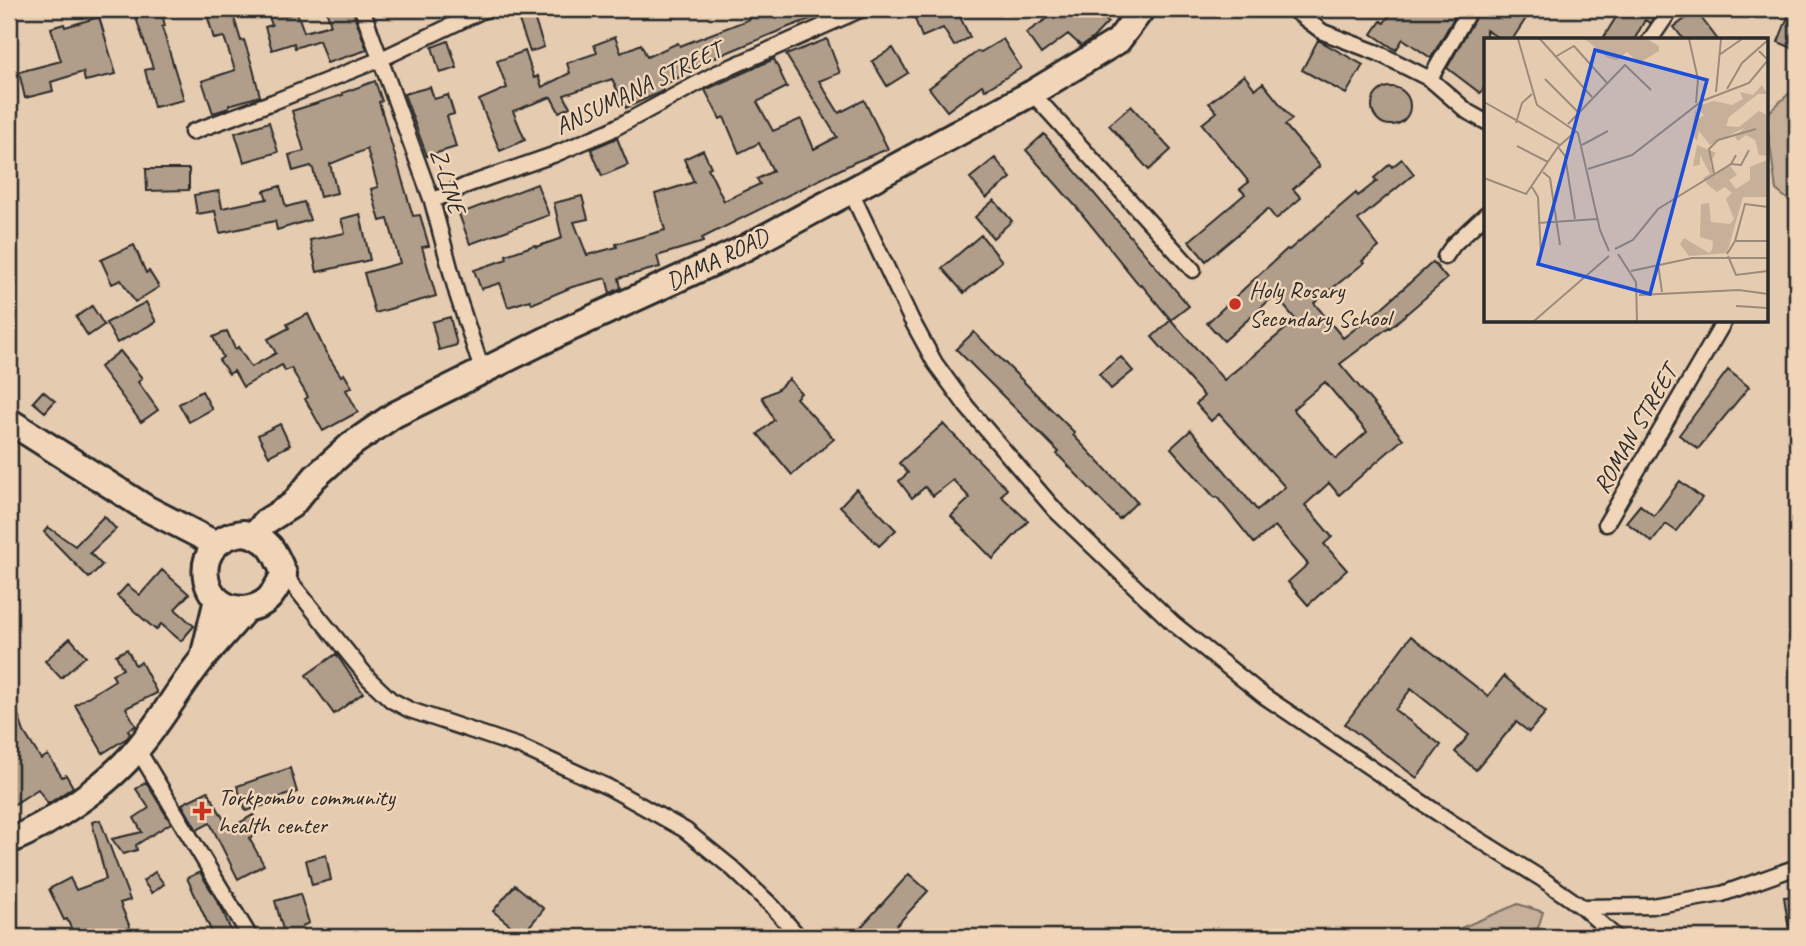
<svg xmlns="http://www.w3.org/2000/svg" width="1806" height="946" viewBox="0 0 1806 946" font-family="Caveat,sans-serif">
<rect width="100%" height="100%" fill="#e5cbb0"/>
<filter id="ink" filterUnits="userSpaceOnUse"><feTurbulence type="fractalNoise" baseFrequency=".0143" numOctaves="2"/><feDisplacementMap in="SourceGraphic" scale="14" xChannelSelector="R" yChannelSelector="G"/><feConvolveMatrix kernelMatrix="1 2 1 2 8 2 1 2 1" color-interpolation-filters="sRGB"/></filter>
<g filter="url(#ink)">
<path fill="#c6b099" stroke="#786e62" stroke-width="2" d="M1797,86V207L1776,190L1766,115Z
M1518,904L1543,912L1538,928L1506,937H1345L1449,933Z"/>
<path fill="#b09e8b" stroke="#2b2b2b" stroke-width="2" fill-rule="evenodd" d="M133,9H161L165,26L162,27L184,100L154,107L145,70L153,68Z
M266,9H282L285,16L297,12L304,32L331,25L326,9H352L367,50L327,63L319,40L295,48L294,43L272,50L265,27L272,25Z
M515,9H531L544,47L530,52Z
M746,9L836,10L791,26L690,68L692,71L661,86L663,91L626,108L612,79L564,95L570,107L559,112L551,97L513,111L525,140L500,151L479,100L507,88L497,61L525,51L534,78L538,76L542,87L570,73L567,63L597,53L594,45L615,37L621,53L641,44L647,57L678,43L680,46L750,19Z
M911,9H956L970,37L954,46L943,28L922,37Z
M1061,9H1093L1108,22L1092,39L1081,46L1068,34L1041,54L1026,33Z
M1394,9H1459L1431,58L1403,39L1396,50L1372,34L1381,21L1384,23Z
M1480,9H1532L1512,40H1502L1486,30V85L1480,93L1447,68Z
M1621,9H1660L1650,23L1645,20L1634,40H1602Z
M1791,9H1797V50L1778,42Z
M232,11L241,41L244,40L252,65L260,96L229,105V108L213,113L202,81L235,70L224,37L214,39L208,18Z
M1696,11L1718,40H1684L1674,27Z
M99,17L116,74L85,81L83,72L51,82L53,91L25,98L19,72L61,61L51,28L64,24L65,27Z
M827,39L840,73L819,81L839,113L864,100L888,149L855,162L702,238L703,242L657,256L660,267L619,278L621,288L613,292L610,293L606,278L572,287L532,304L530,300L508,307L500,283L481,289L474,270L507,259L506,255L535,245L536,247L562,238L554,203L582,196L588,219L574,222L587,255L617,247L616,244L665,230L655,194L694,182L684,159L703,150L711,167L708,168L724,201L760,184L757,179L773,171L759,143L739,153L724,117L720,119L705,90L774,59L787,87L757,102L773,131L801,119L814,149L837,137L786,55Z
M1003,39L1021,68L985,90L982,85L947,111L929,88L978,51L981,52Z
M1318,40L1363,65L1346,94L1302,70Z
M448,41L457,68L440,73L432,47Z
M893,48L908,73L887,86L872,61Z
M1244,75L1255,89L1263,83L1292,119L1285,125L1320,166L1293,189L1301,198L1276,219L1268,209L1206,261L1189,241L1245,194L1240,189L1249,182L1202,124L1217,112L1209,103Z
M375,81L382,101L379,102L413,216L420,215L429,246L422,247L436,296L375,313L364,273L400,263L388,219L380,221L371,189L378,187L367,149L330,164L337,193L320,197L313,169L311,166L293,171L289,155L304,151L292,111L343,95L342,93Z
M430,87L434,99L448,95L454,114L447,116L456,147L427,156L404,94Z
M1372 106a19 19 0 1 1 38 0a19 19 0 1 1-38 0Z
M1131,106L1171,150L1149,170L1109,125Z
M269,122L278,152L244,162L235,133Z
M1044,134L1189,306L1171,320L1141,284L1140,286L1078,209L1026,150Z
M617,138L628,165L602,176L591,149Z
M995,158L1011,178L986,198L970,178Z
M1402,159L1414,174L1358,220L1379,247L1362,261L1364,263L1314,303L1343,338L1377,312L1433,262L1447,279L1390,328L1389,327L1340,364L1403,439L1339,495L1329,483L1305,505L1332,537L1324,544L1347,570L1308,605L1288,582L1308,564L1275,526L1254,543L1217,497L1215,498L1171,448L1191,430L1257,510L1285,487L1219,414L1211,421L1196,404L1204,396L1152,337L1171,320L1224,380L1296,320L1275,295L1224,341L1207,323L1287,249L1289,250L1356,193L1358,196L1377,181L1374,178L1390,164L1392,167ZM1325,382L1367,432L1336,459L1293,409Z
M146,169H189V190L147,191Z
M537,184L549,215L470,244L459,214Z
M280,186L286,207L304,202L310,220L277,230L275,221L220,233L215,211L197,214L194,195L219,191L222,208L267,199L264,191Z
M994,200L1012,221L993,238L975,217Z
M360,214L370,260L317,272L310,240L345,233L341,219Z
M981,235L1002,261L964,293L942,268Z
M134,245L146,273L149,271L159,287L135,302L121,280L112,284L101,260Z
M146,302L156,322L117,343L106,323Z
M92,306L104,325L88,336L76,317Z
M308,314L325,351L341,376L344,374L352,387L346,390L358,412L323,431L305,399L308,397L291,368L285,371L282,365L243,387L234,371L229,374L219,360L223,357L213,337L227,331L235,349L238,347L251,367L276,353L268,339L289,328L287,324Z
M450,317L457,345L439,350L432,322Z
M974,332L1075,433L1073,435L1137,502L1119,519L1057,454L1059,452L956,349Z
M120,351L142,378L138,382L158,410L141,422L100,367Z
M1121,357L1133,371L1111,389L1099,374Z
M1728,370L1749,387L1698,449L1679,435Z
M789,379L801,393L796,398L834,439L792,475L758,434L774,420L762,397L777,390Z
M43,391L55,401L45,412L33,402Z
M202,391L212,409L189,422L179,404Z
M280,424L290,445L269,456L258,435Z
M943,424L1007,489L1001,496L1028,521L993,559L951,516L970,498L953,480L933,496L925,487L912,498L899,481L908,473L899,463Z
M1680,481L1702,498L1676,531L1666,524L1652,542L1626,522L1640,505L1654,516Z
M856,489L896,530L879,546L840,506Z
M104,516L116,529L90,553L102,565L89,578L44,532L48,527L75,546Z
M162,570L189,594L175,609L194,626L181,641L161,624L156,630L117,596L127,585L140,595Z
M1411,636L1488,696L1504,676L1546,712L1529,732L1516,722L1476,770L1455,752L1469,735L1411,689L1395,710L1441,745L1417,778L1345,724Z
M70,638L86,656L61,678L45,661Z
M127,649L135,665L141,662L157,693L126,708L136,726L128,730L130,734L127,738L103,753L75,705L115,680L112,674L123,669L116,655Z
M336,654L363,693L334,714L306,675Z
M9,693H11L24,732L41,759L48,755L62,777L66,775L73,787L48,804L38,789L13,805L9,798Z
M290,768L297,792L280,797L281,800L246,811L237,786Z
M146,782L171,823L136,845L137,850L123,854L112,839L142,832L134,818L149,808L136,789Z
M208,791L229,829L253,815L262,831L249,838L264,865L238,879L210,823L197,830L182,804Z
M100,820L130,900L120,903L134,937H75L67,919L64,920L49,889L70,878L76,890L106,879L92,822Z
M326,855L331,880L312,885L306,860Z
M155,872L164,884L152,893L143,881Z
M200,872L222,909L232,933L214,937L187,878Z
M909,874L928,891L886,937H852Z
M515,885L544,909L522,935L493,911Z
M300,894L309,923L302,926L307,937H285L275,901Z
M1797,896V937H1790L1784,897Z"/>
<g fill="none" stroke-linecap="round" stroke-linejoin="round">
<defs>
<path id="street" d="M362,9L432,201L457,294L482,370
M1118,9L1134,21
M1292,9L1323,32L1378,53L1430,79L1468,112L1486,122
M1650,40L1671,9
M1430,79L1470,9
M1032,93L1193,270
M192,132L273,102L381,59L486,9
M850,190L911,319L935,363L967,407L1055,510L1174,624L1264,696L1451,822L1542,879L1582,907L1616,937
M432,201L467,185L553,155L609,131L715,74L862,9
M1445,257L1454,244L1486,214
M1606,524L1725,320
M284,574L369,679L391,700L410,710L521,747L608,787L685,830L732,868L773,907L799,937
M138,750L250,937
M1582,907L1652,906L1722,894L1797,867"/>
<path id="highway" d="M9,421L146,508L216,544
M244,533C270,538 275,552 284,574C280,580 277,588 273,593C268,601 259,606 250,608C198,617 186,538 244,533Z
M255,535L265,522L292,505L315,477L352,444L394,415L562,332L743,249L1032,93L1118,41L1142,9
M203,658L217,599
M9,841C52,823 108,785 138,748C162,720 180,686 204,657C218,641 232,625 246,609"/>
</defs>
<use href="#street" stroke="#2b2b2b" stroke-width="19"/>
<use href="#highway" stroke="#2b2b2b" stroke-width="30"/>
<use href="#street" stroke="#f1d5b8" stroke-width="14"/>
<use href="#highway" stroke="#f1d5b8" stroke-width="24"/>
</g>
</g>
<g fill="#c8321e" stroke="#f1d5b8" stroke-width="2.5">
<circle cx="1235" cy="304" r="7"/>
<path d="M198.5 800.5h7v7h7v7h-7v7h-7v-7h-7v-7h7z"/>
</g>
<g text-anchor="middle" stroke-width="5" stroke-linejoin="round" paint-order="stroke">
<g font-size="24" fill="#2b2b2b" stroke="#f1d5b8">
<text transform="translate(638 88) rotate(-26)" y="8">ANSUMANA STREET</text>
<text transform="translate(448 181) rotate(72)" y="8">Z-LINE</text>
<text transform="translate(717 259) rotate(-26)" y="8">DAMA ROAD</text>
<text transform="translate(1635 429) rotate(-60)" y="8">ROMAN STREET</text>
</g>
<g font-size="24" fill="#2b2b2b" stroke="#f1d5b8" text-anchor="start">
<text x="1249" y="298">Holy Rosary<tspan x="1249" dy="28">Secondary School</tspan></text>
<text x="218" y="805">Torkpombu community<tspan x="218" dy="28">health center</tspan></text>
</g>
</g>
<g transform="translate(1484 38)">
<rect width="284" height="284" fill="#e5cbb0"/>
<path d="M101,1H163L175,8V13L155,25L143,14L133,22L124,20ZM278,47L283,56H274L245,79L242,88L255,89L275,73L283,77V118L275,117L271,102L262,97L254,103L251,99L260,90L226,107L215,93L213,103L208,96L211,72L216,80L220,77L213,70L217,67L230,63L248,67L259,61L256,54L269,57ZM213,107L232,115L226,125L230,136L246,128L253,137L245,142L252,151L266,142V129L283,122V159H259L243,215L205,218L196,206L200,200L225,215L228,212L229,203L216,199L217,166L225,165L227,184L246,186L250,181L242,161L248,155L241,149L233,154L224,147L219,140L226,136L216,117V127L209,128Z" fill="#c6b099"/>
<path fill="none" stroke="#9b8b7b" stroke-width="2" d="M34,1L53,67L94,95L116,192L125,213M56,1L108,59M205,1L214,41L212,65M235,17L258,1M71,19L90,8L123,45M61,41L94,74M243,51L258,25L284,2M232,54L237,1M0,64L76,107M32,85L38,65L48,56M84,86L141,27L167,52M98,107L124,93M33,108L64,124M74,109L81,118L91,181M247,126L257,127L265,112M104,131L148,117L218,63L265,45L284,22L275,13M59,134L66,140L76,207M230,135L225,111L234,102L272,91M0,140L42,156L74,109L91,94M48,149L54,159L57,217M54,185L113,181M251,203H284M131,211L149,202L174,171L247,126L252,117M134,216L152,244L153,283M243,216L251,203L261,166L284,169M244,218L252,237L284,233M174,226L178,254M147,233L208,220H284M155,257L255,252L284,256M252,268L284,270M50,283L125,218"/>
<path fill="#1d4ed8" fill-opacity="0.15" stroke="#1d4ed8" stroke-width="3.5" d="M111,12L223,42L166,256L54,226Z"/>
<rect width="284" height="284" fill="none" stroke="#2b2b2b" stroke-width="3.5"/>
</g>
<rect width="1806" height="946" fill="none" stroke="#f1d5b8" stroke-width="35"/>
<rect x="18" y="18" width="1771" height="911" fill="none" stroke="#2b2b2b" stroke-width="2.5" filter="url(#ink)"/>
</svg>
